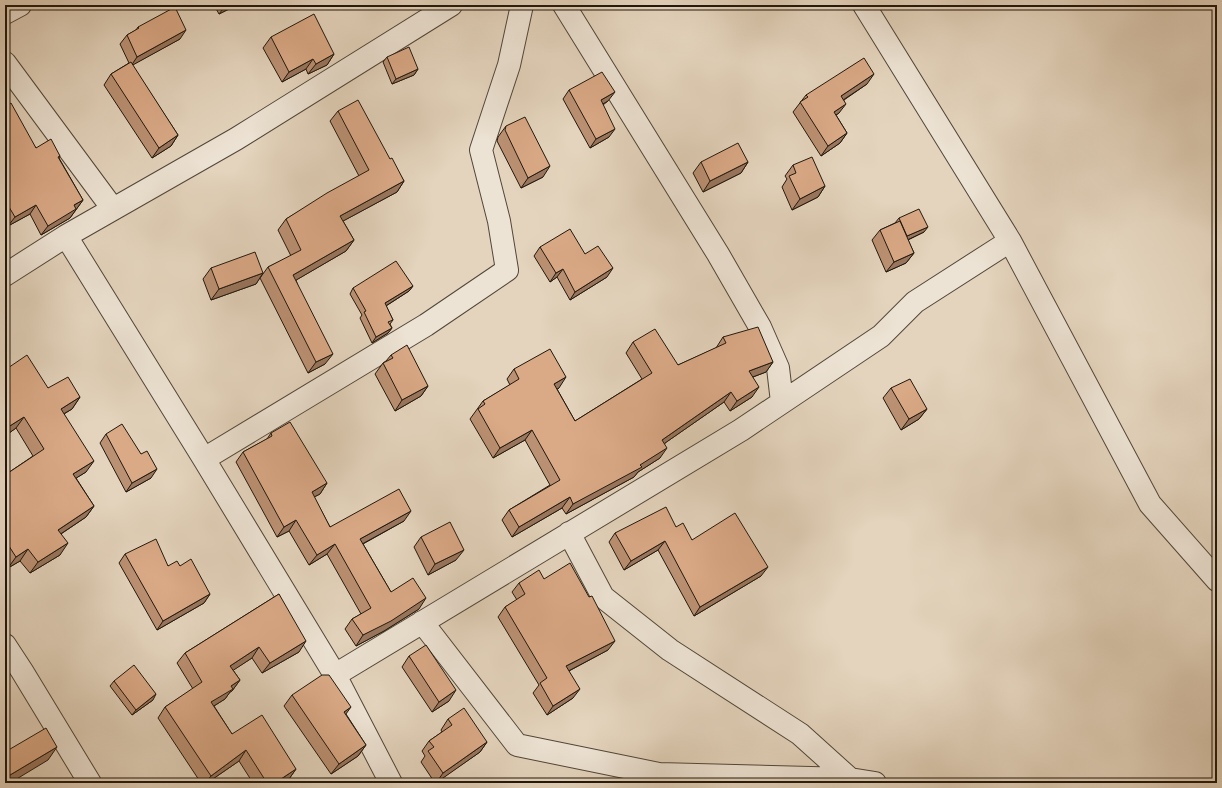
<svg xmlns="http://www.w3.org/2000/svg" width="1222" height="788" viewBox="0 0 1222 788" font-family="'Gentium Book Plus',serif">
<rect width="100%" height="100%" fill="#e4d4bd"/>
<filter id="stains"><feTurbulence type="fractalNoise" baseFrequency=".005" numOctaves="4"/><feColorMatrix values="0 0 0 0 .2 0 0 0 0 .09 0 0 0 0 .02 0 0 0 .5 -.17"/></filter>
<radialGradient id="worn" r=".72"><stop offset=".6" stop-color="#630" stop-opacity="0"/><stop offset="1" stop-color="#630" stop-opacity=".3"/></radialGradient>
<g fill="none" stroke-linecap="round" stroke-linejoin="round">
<defs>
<path id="minor" d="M564,5L718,254L760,327L778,368L782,402
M864,5L1010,241L1150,504L1217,580
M5,13L20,5
M5,63L113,209
M66,236L204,459L335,675L391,783
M5,275L66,236L236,139L451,5
M204,459L426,325L507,270L499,221L481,150L509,65L522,5
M569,533L603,597L670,650L800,734L850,779
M422,622L517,745L659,774L850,779L875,783
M5,645L22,671L90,783
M335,675L741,430L881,336L915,302L1010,241"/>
</defs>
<use href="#minor" stroke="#514639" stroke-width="24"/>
<use href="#minor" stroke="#ede3d4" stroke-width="22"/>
</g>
<path fill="#bb9173" stroke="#20170d" d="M214,5H237L219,14Z
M138,27L180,39L132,65L178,135L171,146L152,158L104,85L111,74L129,63L120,44L127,35L136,30Z
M271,37L334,54L327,65L308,74L306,69L282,82L263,48Z
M387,57L418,69L414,75L392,84L383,62Z
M867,84L844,100L839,113L836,115L847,133L840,143L821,156L793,112L806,95Z
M569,90L608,101L603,105L609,137L590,148L563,99Z
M5,107L36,148L60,156L59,158L83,200L70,218L41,235L30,214L8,226L5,221Z
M338,111L390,159L404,181L397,192L343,221L354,240L346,251L296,280L325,364L308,373L260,278L268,267L291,256L278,230L286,219L359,176L330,121Z
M506,126L543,177L521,188L497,141L498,137Z
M701,162H748L741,173L703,192L693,173Z
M793,165L825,186L818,197L792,210L782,187L787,179L785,176Z
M899,218L924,232L908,240L914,253L906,263L886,272L872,240L880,230L895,223Z
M540,247L585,254L607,277L570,300L557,277L550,282L534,256Z
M211,268L263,273L256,284L211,300L203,279Z
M413,286L409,291L386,306L393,320L390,324L392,328L388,333L372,343L360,318L362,315L350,294L353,288Z
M723,337L773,362L766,372L753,377L752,397L730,411L724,402L665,443L660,458L638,472L634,477L566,514L562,508L512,537L502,520L509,510L550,485L525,440L493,458L470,419L483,401L510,385L507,379L514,369L559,388L557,389L575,421L642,379L626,353L633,342L678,365L716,348Z
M391,355L428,386L421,396L395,411L375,374L383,363L386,361Z
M5,370L48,388L80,397L72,409L64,414L86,472L76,478L94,506L86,517L61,534L60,555L30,573L20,561L8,568L5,563V475L33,456L16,428L5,436Z
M891,388L927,409L919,419L901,430L883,398Z
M271,433L327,483L320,494L314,497L330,527L404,521L363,544L391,592L419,609L384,631L356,646L345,629L352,619L361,614L327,554L309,565L289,531L277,537L236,462L243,452L267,439Z
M106,434L151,478L126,492L100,443Z
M676,527L692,540L761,576L694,616L658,550L624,570L609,542L615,533Z
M421,537L456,560L428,575L414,547Z
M125,554L168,566H180L210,594L204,603L157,630L119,563Z
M544,579L608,650L569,671L573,698L547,715L533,693L539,685L498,617L505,607L517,600L512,592L519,583Z
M279,594L299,652L262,673L252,658L233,670L240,680L232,691L230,692L225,699L214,706L232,734L296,769L289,779L284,783H253L239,761L207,783H201L158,718L165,707L193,689L177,663L185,653Z
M409,656L449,701L432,712L402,667Z
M114,681L153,700L132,715L110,686Z
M292,695L346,714L366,745L358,756L331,774L284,706Z
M448,719L487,742L480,752L435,783L421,762L425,756L422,751L429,741L442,732L441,730Z"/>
<path fill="#99765e" stroke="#20170d" d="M226,5H237L219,14Z
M186,30L180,39L131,66L137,57Z
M334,54L327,65L308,74L316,64Z
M313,59L306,69L282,82L289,72Z
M418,69L414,75L392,84L396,79Z
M874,74L867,84L834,106L841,96Z
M615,92L608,101L594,109L601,100Z
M846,104L839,113L827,121L834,112Z
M615,129L609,137L590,148L596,139Z
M847,133L840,143L821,156L828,146Z
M178,135L171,146L152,158L159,148Z
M748,162L741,173L703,192L710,181Z
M550,166L543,177L521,188L528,178Z
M404,181L397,192L332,227L340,216Z
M825,186L818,197L792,210L800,199Z
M83,200L70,218L41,235L48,226L74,205Z
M36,205L30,214L8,226L15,217Z
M9,207L5,213V210Z
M928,227L924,232L903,242L907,236Z
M354,240L346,251L286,286L293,275Z
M914,253L906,263L886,272L894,262Z
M613,268L607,277L570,300L575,292Z
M563,269L557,277L550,282L556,273Z
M263,273L256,284L211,300L219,289Z
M413,286L409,291L381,309L385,303Z
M392,328L388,333L372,343L376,337Z
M333,354L325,364L308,373L316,362Z
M773,362L766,372L742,381L749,371Z
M566,377L559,388L547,395L554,384Z
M428,386L421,396L395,411L402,400Z
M759,387L752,397L730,411L737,401Z
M731,392L724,402L655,450L662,440Z
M80,397L72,409L53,420L61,409Z
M927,409L919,419L901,430L909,419Z
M24,417L16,428L5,436V429Z
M532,430L525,440L493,458L500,448Z
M667,448L660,458L638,472L634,477L566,514L573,504Z
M94,461L86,472L65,485L73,474Z
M157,469L151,478L126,492L132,483Z
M327,483L320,494L304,502L312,492Z
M570,497L562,508L512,537L519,527Z
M94,506L86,517L50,541L58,530Z
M411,511L404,521L353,549L360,539Z
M296,520L289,531L277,537L284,527Z
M665,541L658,550L624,570L631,561Z
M68,543L60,555L30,573L38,562Z
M335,544L327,554L309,565L317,555Z
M28,549L20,561L8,568L16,557Z
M464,550L456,560L428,575L435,564Z
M768,567L761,576L694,616L700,607Z
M210,594L204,603L157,630L163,621Z
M426,598L419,609L384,631L356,646L363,635Z
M306,641L299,652L262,673L270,663Z
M615,641L608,650L559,676L566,666Z
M259,647L252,658L223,677L230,666Z
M240,680L232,691L230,692L225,699L204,712L211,702L231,686Z
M580,689L573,698L547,715L553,706Z
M456,690L449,701L432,712L439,702Z
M156,694L153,700L132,715L136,710Z
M351,707L343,718L344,712Z
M487,742L480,752L436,783L443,773Z
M366,745L358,756L331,774L339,764Z
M57,747L48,760L10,783H5V778Z
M246,750L239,761L207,783H205L211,776Z
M296,769L289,779L284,783H275Z"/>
<path fill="#daa986" stroke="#20170d" d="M175,7L186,30L137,57L127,35L139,28L138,27Z
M314,14L334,54L316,64L313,59L289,72L271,37Z
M409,47L418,69L396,79L387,57Z
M864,58L874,74L841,96L846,104L834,112L847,133L828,146L800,102L808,97L806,95Z
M131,62L178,135L159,148L111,74Z
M602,72L615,92L601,100L615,129L596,139L569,90Z
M358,100L390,159L392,158L404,181L340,216L354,240L293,275L333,354L316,362L268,267L301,250L286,219L327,193L369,170L338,111Z
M11,103L36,148L51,139L60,156L58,157L83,200L74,205L76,209L48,226L36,205L15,217L9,207L5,210V107Z
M525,117L550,166L528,178L505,130L506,126Z
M738,143L748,162L710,181L701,162Z
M812,157L825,186L800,199L789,176L796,173L793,165Z
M919,209L928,227L907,236L899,218Z
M900,221L914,253L894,262L880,230Z
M570,229L585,254L598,246L613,268L575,292L563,269L556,273L540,247Z
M255,252L263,273L219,289L211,268Z
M396,261L413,286L385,303L393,320L388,322L392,328L376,337L364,312L366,311L353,288Z
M758,327L773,362L749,371L759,387L737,401L731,392L662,440L667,448L640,465L642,467L573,504L570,497L519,527L509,510L560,480L532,430L500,448L478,409L485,404L483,401L519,379L514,369L550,349L566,377L554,384L575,421L652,373L633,342L655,329L678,365L726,343L723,337Z
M407,345L428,386L402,400L383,363L393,358L391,355Z
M27,355L48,388L68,377L80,397L61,409L94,461L73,474L94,506L58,530L68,543L38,562L28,549L16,557L5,540V475L44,449L24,417L5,429V370Z
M910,379L927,409L909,419L891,388Z
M290,422L327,483L312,492L330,527L399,489L411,511L360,539L391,592L413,578L426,598L391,621L363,635L352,619L371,608L335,544L317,555L296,520L284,527L243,452L272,436L271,433Z
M122,424L141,454L147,451L157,469L132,483L106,434Z
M666,507L676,527L683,523L692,540L735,513L768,567L700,607L665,541L631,561L615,533Z
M450,522L464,550L435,564L421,537Z
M156,539L168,566L177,561L180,566L191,559L210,594L163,621L125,554Z
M570,563L589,597L592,596L615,641L566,666L580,689L553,706L540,683L547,678L505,607L525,594L519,583L539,570L544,579Z
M279,594L306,641L270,663L259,647L230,666L240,680L231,686L233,689L211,702L232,734L262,715L296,769L275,783H267L246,750L211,776L165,707L202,682L185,653Z
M426,645L456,690L439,702L409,656Z
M134,665L156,694L136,710L114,681Z
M322,675H329L351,707L344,712L366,745L339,764L292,695Z
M464,708L487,742L443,773L428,751L434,747L429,741L452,725L448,719Z
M46,728L57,747L5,778V752Z"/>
<rect width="1222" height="788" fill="none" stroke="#e4d4bd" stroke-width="20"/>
<rect x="6" y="6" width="1210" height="776" fill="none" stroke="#20170d" stroke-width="2"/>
<rect x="10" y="10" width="1202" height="768" fill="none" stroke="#20170d"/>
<rect width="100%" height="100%" filter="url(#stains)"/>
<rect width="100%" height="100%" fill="url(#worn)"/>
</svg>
